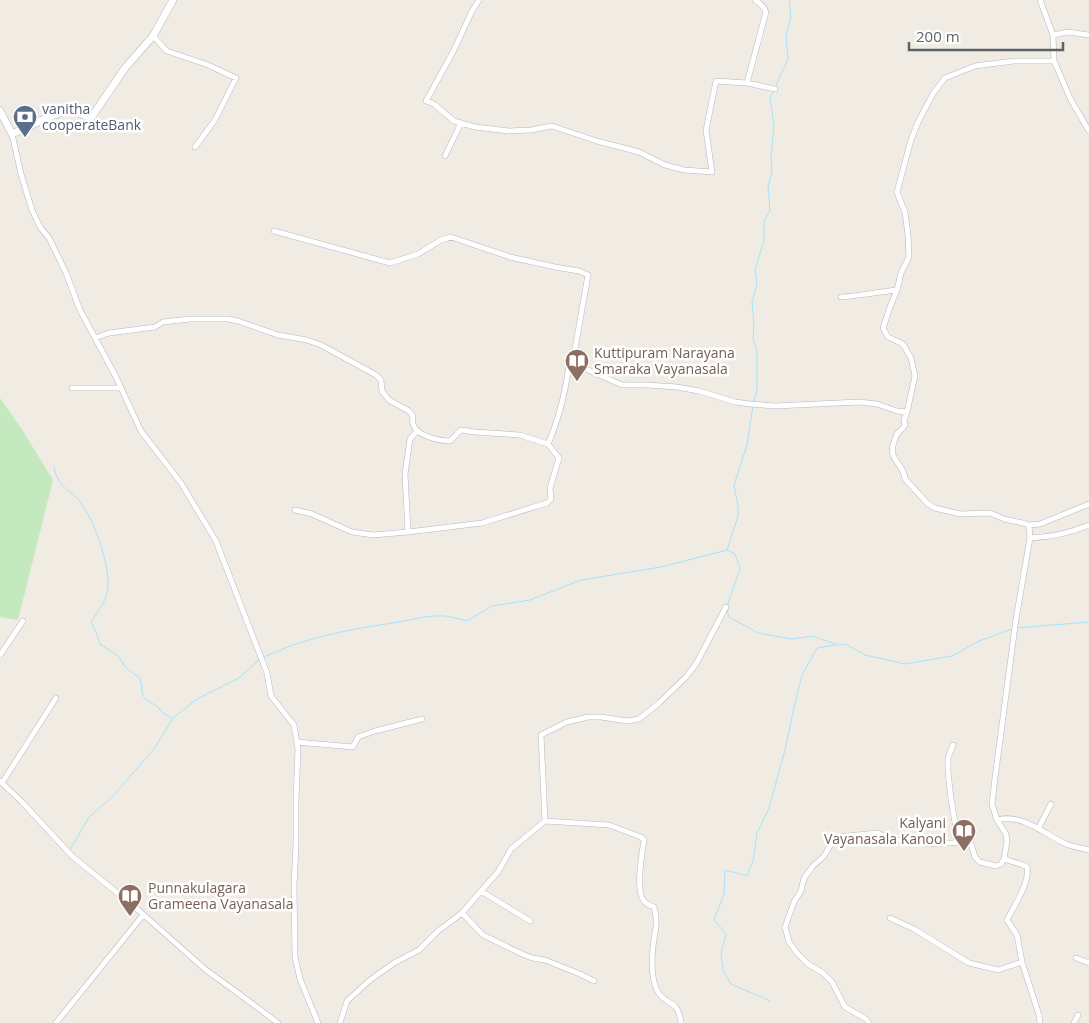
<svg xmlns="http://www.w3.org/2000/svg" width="1089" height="1023" viewBox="0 0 1089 1023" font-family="'Open Sans',sans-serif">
<rect width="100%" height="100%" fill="#f0ece4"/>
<path fill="#c4e9bf" d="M0,398L21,428L53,480L18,620L0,617Z"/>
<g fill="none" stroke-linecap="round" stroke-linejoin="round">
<path stroke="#a5e2ff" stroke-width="1" d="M775,88L788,59L786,35L791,17L789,0
M754,402L757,388V351L753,339L754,325L752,302L757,284L755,270L764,240V221L770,211L768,186L772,172L771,157L774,125L770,97L773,92
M54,466C58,490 69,487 81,503C95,522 109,563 108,587C107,600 98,612 91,622L96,632L100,644L118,656L127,669L139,677L142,685V693L145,699L158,707L164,714L172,718
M727,550L738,516V506L734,485L747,445L753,406
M727,610L729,617L758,633L791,639L813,636L838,645
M1016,628L1089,622
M839,645L845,644L865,655L905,664L952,656L979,641L1012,629
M262,658C305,637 352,629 399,622C414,619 430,615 445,616C452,617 460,619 467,621L492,606L530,600L581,580L661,567L727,550L735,554L740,569L727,606
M70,850L89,817L113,796L154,749L173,718L197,699L239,678L259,660
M770,1001L731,984L723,970L721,953L726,934L714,920L724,894L725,870L747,876L753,861L757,833L769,808L785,750L795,703L802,675L817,648L835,645"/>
<defs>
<path id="minor" d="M479,0L472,11L453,52L426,101L434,104L454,121L475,127L509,131L531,130L552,126L597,141L639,152L665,165L684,170L712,172L706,130L716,81L747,83L775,89
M1040,0L1053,35
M153,36L167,51L208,65L236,78L215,120L195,147
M1054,61L1071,100L1089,131
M747,83L766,12C764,6 760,3 755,0
M12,134L21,174L32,210L40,227L49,238L66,273L80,310L116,377L141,431L181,483L216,541L267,673L271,696L294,725L298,749L296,801V844L294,886L295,957L300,979L318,1023
M445,156L461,123
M274,231L390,263L418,254L441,240L451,237L510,257L555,267L579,271L588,275L572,366
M841,297C859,296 878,292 897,290
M95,338L109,333L155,327L163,322L190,319H228L238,321L278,335L307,340L321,345L376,375L381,380L382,391L389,400L409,411L413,416C413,419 412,422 413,424C416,436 440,441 450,441L461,430L475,432L520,435L548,444C559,419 565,393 569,366L586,369L622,385H647L677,387L699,391L735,402L750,404L775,406L859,402L877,404L897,411L907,412L915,376L911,358L903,344L888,337L883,328L890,307L897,290L901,273L909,257L908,235L905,212L897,192L911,140L918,122L934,92L945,78L975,66L1014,61H1054L1053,35L1068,32L1089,35
M72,388H121
M907,412L904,420L905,425C903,429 900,430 897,434C896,436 895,439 894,442C887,460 904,463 905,479L928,504L935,508L960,514L990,513L1004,519L1023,523L1029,525L1030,538L1016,619L995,778L992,804L997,820
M295,510L312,514L352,532L373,535L408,532L482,523L547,503L551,499L550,488L559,458L548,444
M1029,525L1040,524L1089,504
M408,532L405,474L410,439L417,431
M1030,538C1051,537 1070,533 1089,525
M0,655L23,621
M297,742L353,747L358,737L375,731L422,719
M953,745L948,758V772L951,799L956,828V842
M0,781L22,802L73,857L136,908L206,970L242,996L278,1023
M2,783L56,698
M545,821L541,735L567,722L588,717H601L627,721L639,719L659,703L686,677L696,664L726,607
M1038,829L1051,804
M481,891L498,872L511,849L545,821L609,825L641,837L644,840C642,853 635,891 644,901C646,904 651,906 654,907C655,911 656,915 656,919C657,925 655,932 654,939C652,953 650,976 657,990C664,1006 678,997 681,1023
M462,913L481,891L530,921
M890,918L914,929L969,963L998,970L1022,962
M1076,958L1089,963
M56,1023L143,915
M340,1023L347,1001L370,980L394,963L419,950L438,931L462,913L483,935L522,954L532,958L545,960L580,974L594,981
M869,1023L866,1019L845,1007L832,982L823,973L808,964L797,953L789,942L785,927L794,902L801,891L804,878L813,866L824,856L830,846L838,837L877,833L896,840L914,841L927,844L966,842L971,844L975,857L980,862L996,866L1001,864L1004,859
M1040,1023L1039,1015L1022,962L1017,935L1007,920C1014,906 1030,883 1027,867C1020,863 1012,862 1004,859L1007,841L1006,834L997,820C1022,813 1044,834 1066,844C1073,847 1082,848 1089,850
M1074,1023L1078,1015"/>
<path id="secondary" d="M0,111L12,134L49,117L68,110L79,113L91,118L125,68L153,36L173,0"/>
</defs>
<use href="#minor" stroke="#b5b8bc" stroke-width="6"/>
<use href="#secondary" stroke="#b3b9bd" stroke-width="8"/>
<use href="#minor" stroke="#fff" stroke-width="5"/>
<use href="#secondary" stroke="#fff" stroke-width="7"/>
</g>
<defs>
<symbol id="bank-pin" viewBox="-11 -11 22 30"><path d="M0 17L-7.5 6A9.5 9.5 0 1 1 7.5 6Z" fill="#5c6f8a" stroke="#fff"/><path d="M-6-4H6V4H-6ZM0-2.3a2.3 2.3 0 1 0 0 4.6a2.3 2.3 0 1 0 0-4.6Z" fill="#fff"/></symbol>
<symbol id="library-pin" viewBox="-11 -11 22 30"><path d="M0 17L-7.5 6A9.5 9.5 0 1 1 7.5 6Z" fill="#8d6e63" stroke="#fff"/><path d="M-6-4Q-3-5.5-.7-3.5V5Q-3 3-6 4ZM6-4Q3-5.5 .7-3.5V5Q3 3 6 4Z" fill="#fff"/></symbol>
</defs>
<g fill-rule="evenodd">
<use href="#bank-pin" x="11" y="103" width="28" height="38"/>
<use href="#library-pin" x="563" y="347" width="28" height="38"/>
<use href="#library-pin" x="950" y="817" width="28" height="38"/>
<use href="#library-pin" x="116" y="882" width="28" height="38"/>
</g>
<g text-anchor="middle" stroke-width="5" stroke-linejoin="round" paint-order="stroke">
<g font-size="14" fill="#4e5e75" stroke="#fff" text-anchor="start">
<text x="42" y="114">vanitha<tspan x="42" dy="16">cooperateBank</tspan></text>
</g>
<g font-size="14" fill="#785e54" stroke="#fff" text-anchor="start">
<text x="594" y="358">Kuttipuram Narayana<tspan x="594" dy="16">Smaraka Vayanasala</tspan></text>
<text x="946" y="828" text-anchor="end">Kalyani<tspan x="946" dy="16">Vayanasala Kanool</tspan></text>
<text x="148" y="893">Punnakulagara<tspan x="148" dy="16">Grameena Vayanasala</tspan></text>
</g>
</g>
<path d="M909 42v8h154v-8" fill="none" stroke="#5c6266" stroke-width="2.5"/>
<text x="916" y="42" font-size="15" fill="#5c6266" stroke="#ffffff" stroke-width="4" paint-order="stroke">200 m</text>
</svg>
